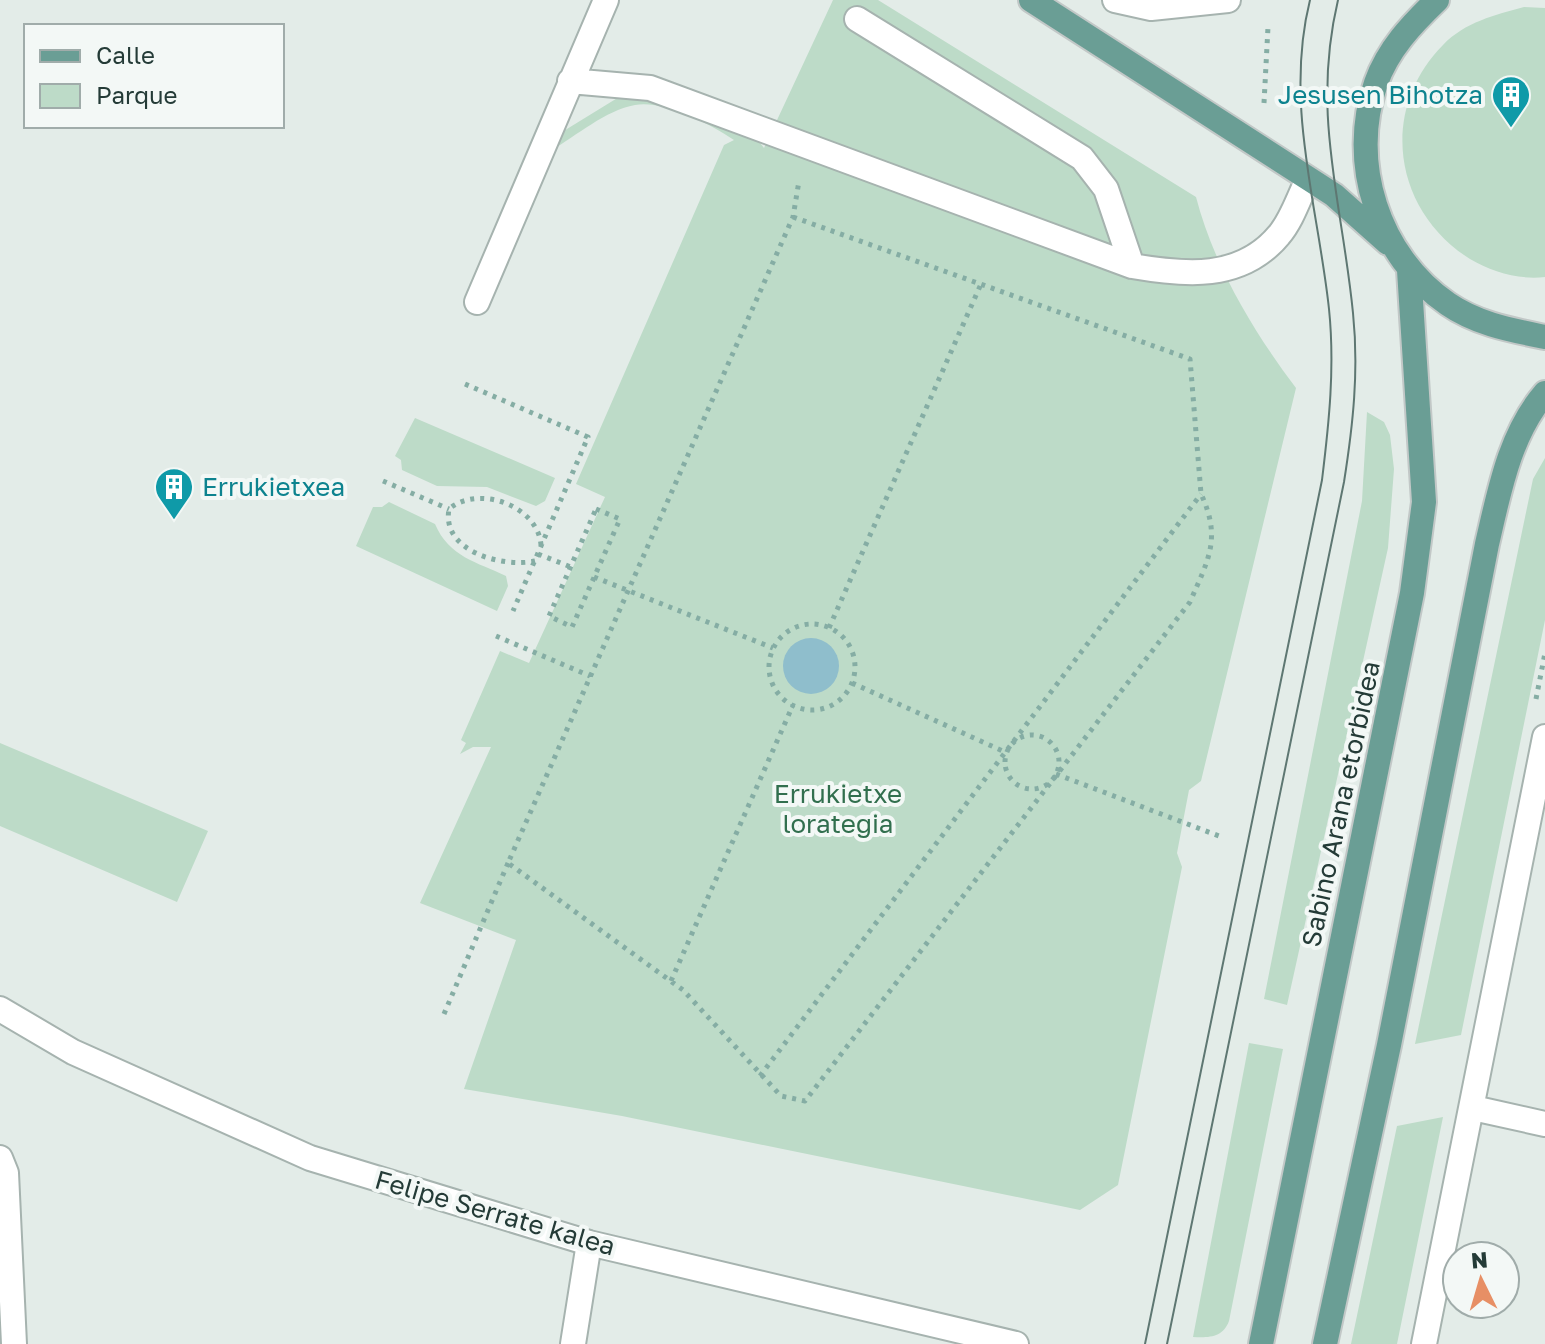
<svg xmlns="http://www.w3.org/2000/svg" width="1545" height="1344" viewBox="0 0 1545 1344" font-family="'Golos Text',sans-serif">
<rect width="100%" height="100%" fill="#e3ece8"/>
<path fill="#bddbc8" d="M833,0H878L1196,197C1214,266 1253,331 1296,388L1201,781L1189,790L1177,853L1182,867L1118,1185L1080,1210L622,1116L464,1089L516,940L420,903L491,747H473L460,754L466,743L461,740L500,651L529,663L605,497L576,484L724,145L734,140C710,124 665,100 635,105C606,110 576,136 552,150L549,140L619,97L642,95L757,139L764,148Z
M1524,7L1545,8V277C1519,280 1492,272 1470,259C1394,211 1378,111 1443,45C1465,22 1495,15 1524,7Z
M1367,412L1384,422L1390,435L1394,469L1388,548L1287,1005L1264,999L1362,501Z
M415,418L555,478L545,501L536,506L487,487L437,486L402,470L401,460L395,456Z
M1545,458V620L1461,1035L1415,1044L1533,479Z
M389,502L435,524C449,557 477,562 506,576L508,586L497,611L356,546L373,507H382Z
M0,743L208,831L177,902L0,826Z
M1249,1043L1283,1049L1229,1321C1223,1337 1210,1338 1193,1337Z
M1443,1117L1397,1344H1351L1397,1126Z"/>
<path fill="#8fbecc" d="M783 666a28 28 0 1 1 56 0a28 28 0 1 1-56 0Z"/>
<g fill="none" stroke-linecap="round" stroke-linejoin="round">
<defs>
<path id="minor" d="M1115,0L1151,8L1228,0
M857,19L1082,158L1106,189L1132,266
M570,81L650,88L1132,266C1184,275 1241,281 1279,235C1292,220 1299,197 1308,179
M477,302L606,0
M0,1009L73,1052L310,1158L589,1243L1016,1344
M1473,1108L1545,1124
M0,1158L6,1173L14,1344
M573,1344L589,1243
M1424,1344L1545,737"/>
<path id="major" d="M1031,0L1334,195L1388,243
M1437,0C1412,24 1388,49 1376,83C1348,162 1378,256 1448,304C1477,324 1511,330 1545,337
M1261,1344L1412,593L1424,502L1409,270
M1325,1344L1389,1045L1487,544C1499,493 1509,435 1545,393"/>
</defs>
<use href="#minor" stroke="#a6b3af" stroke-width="28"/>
<use href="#major" stroke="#c2c8c7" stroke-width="28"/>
<path stroke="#85ada4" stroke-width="5" stroke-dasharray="4 6" stroke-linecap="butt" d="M1264,103L1268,27
M793,217L1190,359L1201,494C1222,539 1208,560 1190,602L805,1101L781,1096L683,990L508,863L793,217L799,181
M465,384L588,437L513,611
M383,481L449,509
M596,509L620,519L572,627L549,616Z
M538,554L571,567
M535,561C504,568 441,552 449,509C479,484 538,506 541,545
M594,577L773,648
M769 667a43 43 0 1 1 86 0a43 43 0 1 1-86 0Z
M829,628L981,284
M496,636L590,676
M852,683L1005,752
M1536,699L1545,653
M1005 762a27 27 0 1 1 54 0a27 27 0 1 1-54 0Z
M1056,774L1219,836
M671,981L793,705
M444,1014L508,863
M760,1076L1201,494"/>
<use href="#minor" stroke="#fff" stroke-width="24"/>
<use href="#major" stroke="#6a9e95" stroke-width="24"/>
<path stroke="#5e7772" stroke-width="2" d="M1145,1344L1322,480C1329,423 1335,367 1329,309C1318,206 1284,104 1310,0
M1167,1344L1344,482C1353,425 1359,371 1353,313C1342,201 1311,114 1338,0"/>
</g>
<defs>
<symbol id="building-pin" viewBox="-11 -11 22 30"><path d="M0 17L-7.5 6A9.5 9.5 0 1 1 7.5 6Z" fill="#0f9aa8" stroke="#f3f8f6"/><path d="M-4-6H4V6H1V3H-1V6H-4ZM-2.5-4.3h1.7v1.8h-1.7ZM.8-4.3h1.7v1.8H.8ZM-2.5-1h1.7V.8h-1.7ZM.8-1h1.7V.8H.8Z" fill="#fff"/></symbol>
</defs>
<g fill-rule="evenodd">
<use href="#building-pin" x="1489" y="73" width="44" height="60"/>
<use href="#building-pin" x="152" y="465" width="44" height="60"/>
</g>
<g text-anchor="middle" stroke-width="8" stroke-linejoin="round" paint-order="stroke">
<g font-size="26" fill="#0d838f" stroke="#f3f8f6" text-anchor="end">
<text x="1483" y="104">Jesusen Bihotza</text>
<text x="202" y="496" text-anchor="start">Errukietxea</text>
</g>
<g font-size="26" fill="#316f4e" stroke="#f3f8f6">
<text x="838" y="803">Errukietxe<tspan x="838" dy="30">lorategia</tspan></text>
</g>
<g font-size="26" fill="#243b37" stroke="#f3f8f6">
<text transform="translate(1341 804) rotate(-78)" y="9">Sabino Arana etorbidea</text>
<text transform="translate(495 1213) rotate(16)" y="9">Felipe Serrate kalea</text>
</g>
</g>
<rect x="24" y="24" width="260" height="104" fill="#f3f8f6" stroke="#a0acaa" stroke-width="2"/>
<rect x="40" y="50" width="40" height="12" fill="#6a9e95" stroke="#a0acaa" stroke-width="2"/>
<text x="96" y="64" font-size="24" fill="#243b37">Calle</text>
<rect x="40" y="84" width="40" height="24" fill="#bddbc8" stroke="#a0acaa" stroke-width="2"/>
<text x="96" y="104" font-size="24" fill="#243b37">Parque</text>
<g transform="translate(1481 1280) rotate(355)"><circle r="38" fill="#f3f8f6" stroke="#a0acaa" stroke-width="2"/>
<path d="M0-6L14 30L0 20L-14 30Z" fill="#e78f65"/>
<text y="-12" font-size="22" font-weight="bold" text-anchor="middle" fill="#243b37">N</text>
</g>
</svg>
